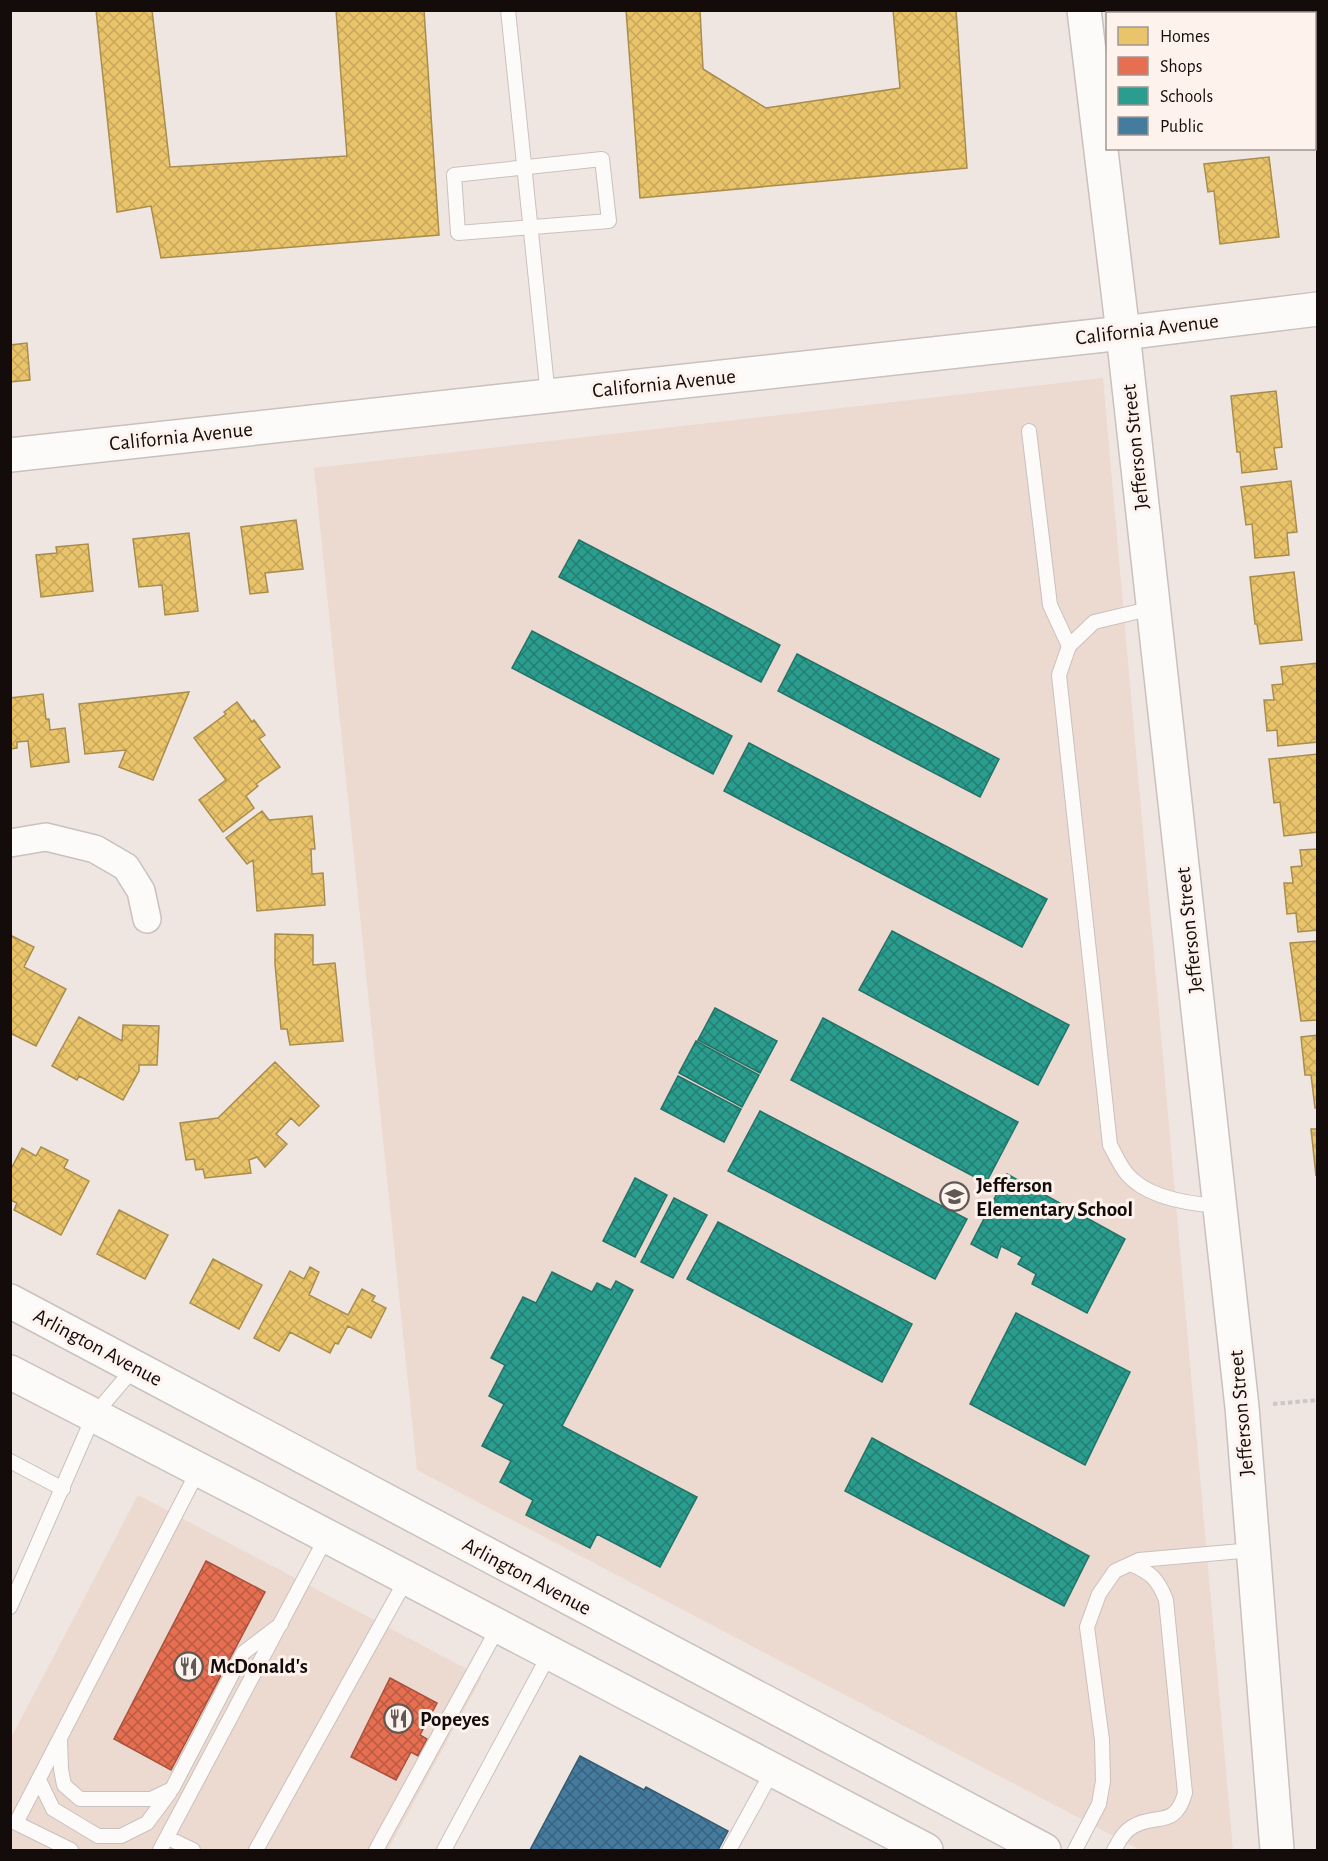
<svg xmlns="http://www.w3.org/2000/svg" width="1328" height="1861" viewBox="0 0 1328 1861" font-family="'Alegreya Sans',sans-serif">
<defs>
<pattern id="homes-cross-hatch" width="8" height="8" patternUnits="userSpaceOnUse" patternTransform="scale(1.5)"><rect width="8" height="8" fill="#e9c46a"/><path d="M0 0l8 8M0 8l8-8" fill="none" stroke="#c7a75b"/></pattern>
<pattern id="shops-cross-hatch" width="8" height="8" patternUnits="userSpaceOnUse" patternTransform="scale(1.5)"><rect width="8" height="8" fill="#e76f51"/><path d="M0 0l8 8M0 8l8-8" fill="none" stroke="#ba5a41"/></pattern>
<pattern id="schools-cross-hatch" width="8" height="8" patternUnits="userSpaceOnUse" patternTransform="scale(1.5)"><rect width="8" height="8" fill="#2a9d8f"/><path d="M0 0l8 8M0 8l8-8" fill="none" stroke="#237e73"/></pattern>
<pattern id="public-cross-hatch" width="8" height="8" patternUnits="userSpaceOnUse" patternTransform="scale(1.5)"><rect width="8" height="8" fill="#457b9d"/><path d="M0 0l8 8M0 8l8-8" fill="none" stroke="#38637e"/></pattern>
</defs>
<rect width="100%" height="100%" fill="#f0e6e1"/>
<path fill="#ecd9d0" d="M1103,378L1233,1850H1140L417,1470L314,468Z
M138,1495L482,1677L388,1850H11L10,1740Z"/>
<path fill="url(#homes-cross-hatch)" stroke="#a98d4d" stroke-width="1.5" d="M96,10H152L170,167L347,156L336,10H424L439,235L161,258L151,206L117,212Z
M626,10H700L703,69L766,108L900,88L893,10H956L967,168L640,198Z
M1187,10H1237L1238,14H1188Z
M1269,157L1279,237L1220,244L1214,191L1208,192L1204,164Z
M27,343L30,380L10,382V345Z
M1276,391L1282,447L1274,448L1277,469L1242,473L1240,452H1237L1231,396Z
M1291,481L1297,532L1287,533L1289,555L1255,558L1252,524L1246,525L1241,487Z
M296,520L303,569L265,573L268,592L250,594L241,527Z
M189,533L198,611L165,615L162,585L139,587L133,539Z
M88,544L93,591L41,597L36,555L57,553L56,547Z
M1294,572L1302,640L1260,644L1257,624H1255L1250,577Z
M1318,663V742L1278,746L1277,730L1267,731L1264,700H1274L1272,685L1283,684L1281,667Z
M189,692L153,780L119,767L126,750L85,754L79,704Z
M43,694L46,719H49L50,730L65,728L69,762L31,767L28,741L17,742V748L10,749V698Z
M237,702L252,722L254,720L265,735L259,739L280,767L256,784L258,786L246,796L254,808L223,832L199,800L226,780L194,738L226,714L224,712Z
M1318,754V832L1284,836L1280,802L1274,803L1269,759Z
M262,811L269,820L312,816L315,849H311L312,874L323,873L325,905L257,911L253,860L247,864L226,838Z
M1318,849V930L1298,932L1296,913L1287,914L1284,883H1293L1291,867L1302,866L1300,850Z
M275,934L313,935V965L335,963L343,1041L290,1045L287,1029H281L275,964Z
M10,935L34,947L24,967L66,989L36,1046L10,1033Z
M1318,941V1020L1301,1021L1290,943Z
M79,1017L122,1041L123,1025L159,1026L157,1065H139V1071L123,1100L79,1076L77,1080L52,1066Z
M1318,1035V1108H1315L1311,1075H1305L1301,1037Z
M275,1062L319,1106L299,1126L291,1118L276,1134L287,1144L265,1167L257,1157L249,1160L251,1173L205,1178L203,1169L196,1170L194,1159L186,1160L180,1123L218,1118Z
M1311,1129H1318L1316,1176Z
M41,1147L68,1160L64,1168L89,1181L61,1235L14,1210L17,1203L10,1200V1171L22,1148L36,1156Z
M119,1210L168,1235L145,1279L97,1254Z
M213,1259L262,1285L239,1329L190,1303Z
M310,1267L319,1272L309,1295L348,1315L362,1289L375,1296L372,1301L386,1308L371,1338L348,1326L338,1344L335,1343L330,1353L290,1332L279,1351L254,1338L290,1271L304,1279Z"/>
<path fill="url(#shops-cross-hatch)" stroke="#a7513c" stroke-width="1.5" d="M206,1561L265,1592L171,1770L114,1739Z
M390,1678L437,1703L420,1735L427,1739L418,1756L411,1752L396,1780L351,1757Z"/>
<path fill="url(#schools-cross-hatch)" stroke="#237267" stroke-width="1.5" d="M579,540L780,645L761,682L559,577Z
M532,631L732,736L713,774L512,668Z
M797,654L999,759L980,797L778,691Z
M749,743L1047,899L1022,947L724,791Z
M892,931L1069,1025L1038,1085L859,990Z
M715,1008L777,1041L760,1073L698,1040Z
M823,1018L1018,1122L986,1183L791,1080Z
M696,1041L759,1075L742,1107L679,1073Z
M678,1076L741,1109L724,1142L661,1109Z
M760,1111L967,1219L935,1279L728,1171Z
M1007,1174L1125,1239L1087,1313L1032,1284L1036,1274L1018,1264L1022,1257L1001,1246L997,1258L971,1244Z
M635,1178L667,1195L635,1257L603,1241Z
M674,1198L707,1215L673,1278L641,1262Z
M718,1222L912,1324L882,1382L687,1279Z
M552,1272L592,1292L597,1283L611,1290L616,1281L633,1290L562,1426L697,1497L660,1567L597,1534L590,1548L526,1515L533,1500L500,1482L511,1461L482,1446L504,1404L489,1396L505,1365L491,1358L523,1297L536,1303Z
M1016,1313L1130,1372L1085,1465L970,1404Z
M872,1438L1089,1556L1064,1606L845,1491Z"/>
<path fill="url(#public-cross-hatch)" stroke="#365a71" stroke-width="1.5" d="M580,1756L644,1790L646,1787L728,1831L718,1850H530Z"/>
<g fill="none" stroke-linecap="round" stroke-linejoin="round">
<defs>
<path id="service" d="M508,10L548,396
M602,159L609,221L458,233L454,175Z
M1029,431L1050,605L1069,646
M1153,608L1094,622L1069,646L1059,675L1110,1145C1115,1154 1120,1166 1127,1174C1147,1198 1190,1204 1219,1206
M10,1461L63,1489
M10,1607L94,1415L135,1367
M60,1741L61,1769L64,1785L80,1799H151L172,1789L243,1653L281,1624
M39,1780L53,1809L98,1836H121L147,1823L170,1792
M168,1838L193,1850
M71,1850L16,1823L199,1469
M160,1850L327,1536
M256,1850L407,1578
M376,1850L499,1626
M444,1850L550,1653
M729,1850L773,1770
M1075,1850L1099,1804L1103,1781L1102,1740L1087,1627L1099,1594L1115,1571L1139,1560L1253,1550
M1114,1850C1119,1842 1123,1832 1132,1827C1155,1812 1175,1830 1185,1793L1166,1600C1158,1579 1151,1573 1131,1564"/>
<path id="minor" d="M10,843L46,837L95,849L126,867L141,891L147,919"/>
<path id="tertiary" d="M1084,10L1123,333L1242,1407L1277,1850"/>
<path id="secondary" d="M10,455L1123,333L1318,309"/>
<path id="primary" d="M10,1301L1044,1850
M10,1372L254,1498L926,1850"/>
</defs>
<use href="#service" stroke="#c9c1bd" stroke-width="16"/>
<use href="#minor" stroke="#c9c1bd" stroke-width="30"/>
<use href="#tertiary" stroke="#c9c1bd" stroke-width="36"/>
<use href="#secondary" stroke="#c9c1bd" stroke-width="36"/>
<use href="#primary" stroke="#c9c1bd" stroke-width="36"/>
<path stroke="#cac7c6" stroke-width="4" stroke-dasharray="4.5 3" stroke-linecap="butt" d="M1273,1404L1318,1400"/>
<use href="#service" stroke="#fdfbfa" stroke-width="14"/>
<use href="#minor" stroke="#fdfbfa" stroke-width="27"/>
<use href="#tertiary" stroke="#fdfbfa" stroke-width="33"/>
<use href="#secondary" stroke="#fdfbfa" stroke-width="33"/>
<use href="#primary" stroke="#fdfbfa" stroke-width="33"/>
</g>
<defs>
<symbol id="school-ring" viewBox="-11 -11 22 22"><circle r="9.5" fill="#fef2ed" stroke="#605855" stroke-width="1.5"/><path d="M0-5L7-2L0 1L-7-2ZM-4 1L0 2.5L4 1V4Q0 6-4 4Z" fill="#605855"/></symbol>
<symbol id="restaurant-ring" viewBox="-11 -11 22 22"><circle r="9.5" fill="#fef2ed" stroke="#605855" stroke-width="1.5"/><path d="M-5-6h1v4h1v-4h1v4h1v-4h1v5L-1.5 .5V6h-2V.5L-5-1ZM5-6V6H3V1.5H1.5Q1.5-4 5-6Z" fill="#605855"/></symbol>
</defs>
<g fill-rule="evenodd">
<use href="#school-ring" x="938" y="1180" width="33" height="33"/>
<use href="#restaurant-ring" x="172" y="1650" width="33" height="33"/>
<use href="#restaurant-ring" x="382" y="1702" width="33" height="33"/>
</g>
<g text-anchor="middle" stroke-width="6" stroke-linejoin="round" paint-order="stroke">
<g font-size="21" fill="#130c0a" stroke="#fef2ed">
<text transform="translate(1147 329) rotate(-7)" y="7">California Avenue</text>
<text transform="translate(664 383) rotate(-6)" y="7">California Avenue</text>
<text transform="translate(181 436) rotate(-6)" y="7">California Avenue</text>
<text transform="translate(1135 447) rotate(-96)" y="7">Jefferson Street</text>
<text transform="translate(1189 930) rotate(-96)" y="7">Jefferson Street</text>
<text transform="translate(98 1347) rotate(28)" y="7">Arlington Avenue</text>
<text transform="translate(1241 1413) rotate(-95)" y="7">Jefferson Street</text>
<text transform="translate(527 1576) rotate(28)" y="7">Arlington Avenue</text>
</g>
<g font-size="21" font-weight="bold" fill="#130c0a" stroke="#fef2ed" text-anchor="start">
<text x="976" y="1192">Jefferson<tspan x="976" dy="24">Elementary School</tspan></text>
<text x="210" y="1673">McDonald's</text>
<text x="420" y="1726">Popeyes</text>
</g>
</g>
<rect width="1328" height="1861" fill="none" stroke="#130c0a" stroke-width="24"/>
<rect x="1106" y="12" width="210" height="138" fill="#fef2ed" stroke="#a09692" stroke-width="1.5"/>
<rect x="1118" y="27" width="30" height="18" fill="#e9c46a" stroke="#a09692" stroke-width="1.5"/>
<text x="1160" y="42" font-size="18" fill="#130c0a">Homes</text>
<rect x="1118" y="57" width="30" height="18" fill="#e76f51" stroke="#a09692" stroke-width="1.5"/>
<text x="1160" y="72" font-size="18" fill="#130c0a">Shops</text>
<rect x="1118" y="87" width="30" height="18" fill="#2a9d8f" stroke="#a09692" stroke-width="1.5"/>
<text x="1160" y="102" font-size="18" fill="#130c0a">Schools</text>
<rect x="1118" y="117" width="30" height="18" fill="#457b9d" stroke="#a09692" stroke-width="1.5"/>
<text x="1160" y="132" font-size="18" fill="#130c0a">Public</text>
</svg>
